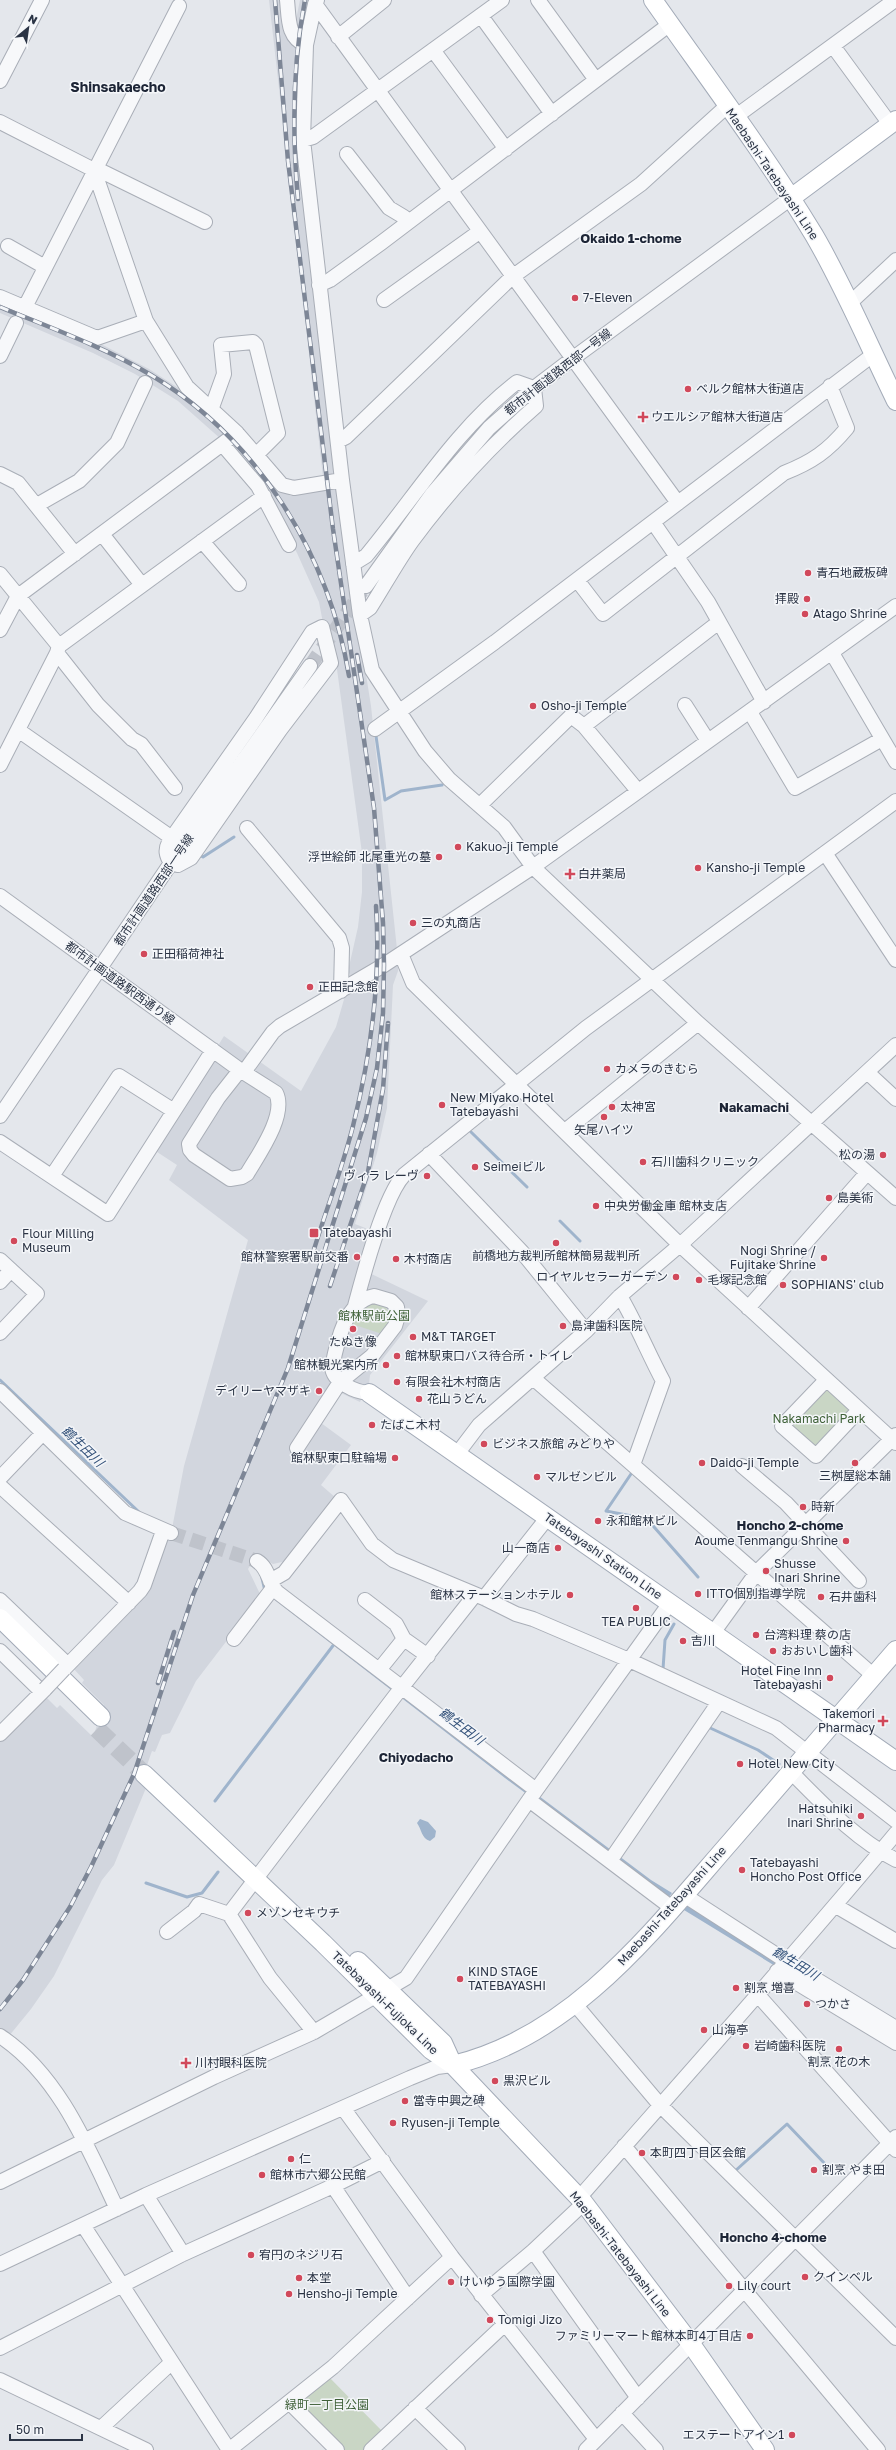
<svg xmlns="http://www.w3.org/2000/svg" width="896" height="2450" viewBox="0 0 896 2450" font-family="'Golos Text','Noto Sans JP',sans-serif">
<rect width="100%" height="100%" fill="#e4e7ec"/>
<path fill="#d2d6de" d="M269,0H283L300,46L335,477H323Z
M300,0H311L305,38L294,29Z
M0,301L99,343L149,369L183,391L231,433L222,440L178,401L135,374L93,353L0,313Z
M235,440L283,492L291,496L305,490L336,485L371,706L397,949L352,978L348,971L358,927L362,892V853L336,662L323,623L319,602L297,553L263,486L229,444Z
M395,965L398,966V971L393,985L387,1108L377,1153L355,1224L373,1231L361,1269L428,1301L370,1375L369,1384L360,1402L341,1393L329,1403L317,1420L351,1445L321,1485L336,1498L291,1560L273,1564L257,1555L248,1569L261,1596L196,1681L170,1733L162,1735L155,1752L152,1751L141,1782L146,1788L114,1865L102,1880L54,1976L31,2009L9,2036L0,2032V1739L8,1736L21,1723V1718L44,1695L57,1708L60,1705L93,1737L104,1705L82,1683L84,1680L72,1667L144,1592L164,1537L170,1539L184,1466L248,1240L169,1180L177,1165L154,1150L224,1036L301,1091L336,1027L345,996Z"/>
<path fill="#c9d6c5" d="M371,1301C382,1305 389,1307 392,1319L382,1334L352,1324L359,1309Z
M824,1385L852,1412L817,1451L786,1426Z
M328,2376L383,2432L364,2450H343L295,2403Z"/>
<path fill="#9fb4cc" d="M259,1572L267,1582L539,1796L651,1880L672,1893L668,1898L505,1778L271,1597L263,1589Z
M420,1819L428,1822L436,1831L435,1837L430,1841C421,1838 422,1830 417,1823Z
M689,1905L896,2031L785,1972L684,1910Z"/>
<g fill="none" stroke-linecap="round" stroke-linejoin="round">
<path stroke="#9fb4cc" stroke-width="3" d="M376,736L385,800L401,791L442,785
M199,855L203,857L234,837
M471,1132L527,1187
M560,1221L580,1241
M0,1380L139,1512
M633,1471L606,1511L647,1519L698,1577
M663,1669L665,1640L674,1624
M708,1727L758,1750L779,1764
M215,1801L335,1643
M146,1883L187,1897L202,1893L218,1872
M734,2172L787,2124L827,2166"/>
<path stroke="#bfc3cb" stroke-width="14" stroke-dasharray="14 7" stroke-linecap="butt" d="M310,666L362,591
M171,1533L257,1561"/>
<path stroke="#bfc3cb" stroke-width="18" stroke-dasharray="18 9" stroke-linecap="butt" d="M97,1729L144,1774"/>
<defs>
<path id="minor" d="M287,0C289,18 287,38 306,45
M317,0L315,4L678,503
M538,0L596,80
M315,4L306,45L303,140L342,480L360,615L372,670L425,751L449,779L504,827L533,867L698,1023L896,1198
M481,16L552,114
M338,37L384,0
M833,46L890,124
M433,50L506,149
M0,81L42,0
M735,117L895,0
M0,122L94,170L146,321L187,387L237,433L282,485L294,488L342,480
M303,140L313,137L502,0
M347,154L389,208L404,217L407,223
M94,170L101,171L205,222
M8,246L45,267
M319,285L330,280L381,243L670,24
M0,297L97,338L146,321
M384,300L479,232
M850,303L896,260
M25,307L179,6
M0,356L16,323
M211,410L224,374L221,345L253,342L256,345L278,433L256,455
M338,441L346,437L512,277L641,184L727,106
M223,445L258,486L289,545
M0,474L18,483L75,554
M37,505L79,481L117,443L145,383
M653,522L708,602L764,702
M102,534L142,585
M202,541L239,584
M353,564L366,556C415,497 456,429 517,382L534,388L536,406C489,447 449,491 412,541C397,562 384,586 370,608L360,615
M0,574L59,646L57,653L0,765
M577,580L603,614L784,473C812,462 828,451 847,428L830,386
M366,586L432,494L489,428L534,388L572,359L791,198
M322,627L331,663L280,730L191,858L178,865L171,863C166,855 165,850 169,842L256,718L312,632Z
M0,630L18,596L237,433
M59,646L264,496
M57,653L98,705L132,739L141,744L175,788
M832,653L896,762
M685,705L708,741
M750,712L795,788L882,739
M375,729L495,642L874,354
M18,730L172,838
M638,791L584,726L719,622
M480,805L571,716L584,726
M247,828L339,938L342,948L341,991
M825,853L896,960
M0,896L240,1070L276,1093C287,1115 258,1155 247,1174L242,1177L230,1179L194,1155L190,1150L189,1144L218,1098L240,1070
M401,954L413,983L680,1245L896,1443
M244,1072L273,1032L280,1026L384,965L533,867L896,606
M867,1072L896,1099
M0,1116L171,863L310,666
M565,1131L698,1023
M0,1142L108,1214L213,1050
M429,1154L522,1252L586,1331
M52,1176L119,1076L174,1111
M0,1260L37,1294L0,1333
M0,1282L11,1270
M620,1296C636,1323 648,1353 663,1381L633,1465L874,1676
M355,1306C363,1276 384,1196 404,1175L586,1028L896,801
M748,1308L867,1173
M533,1378L633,1465
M826,1380L782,1426L816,1456L859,1410
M0,1391L125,1513L171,1533
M297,1448L340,1382L372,1356L395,1326L398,1316L397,1307L391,1301L374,1296C345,1302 337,1342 332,1367C333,1382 355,1392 369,1393
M457,1454L479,1425L586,1331L620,1296L680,1245L896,1045
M742,1466L786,1503L859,1581
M0,1478L43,1433
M0,1486L129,1603
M257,1561C269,1568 268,1583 277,1592L536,1790
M270,1581L284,1573L341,1500L372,1544L393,1560L484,1598L516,1614L533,1619L629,1660L776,1728L896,1821
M484,1598L548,1517
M0,1600L68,1665
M365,1600L396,1624L404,1639L428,1656
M713,1633L757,1572L896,1435
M234,1639L273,1588
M0,1651L42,1692
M64,1669L140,1591L144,1585L163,1531
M379,1670L404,1639
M0,1734L45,1689
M791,1772C823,1804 855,1839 896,1860
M529,1800L672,1908
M610,1861L719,1702
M684,1895L786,1961L896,2028
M836,1906L896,1941
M229,1914L395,1696L474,1596
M167,1932L194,1911L199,1904L229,1914L270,1978L314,2032
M777,1971L896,2043
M757,1994L896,2150
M574,2003L660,2105L896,2338
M0,2036C59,2075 88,2148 117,2209
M343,2108L452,2257L596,2439
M624,2146L878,2450
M0,2182L214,2077L314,2032L406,1978L529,1800L670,1603
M333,2186L408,2298
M146,2195L183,2254
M579,2198C685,2077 793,1957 896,1833
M83,2225L229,2450
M533,2251L638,2398
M0,2264L146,2195L410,2078L437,2067L453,2065
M481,2295L533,2251L584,2203
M0,2348L183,2254L333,2186L383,2161
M0,2380L146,2450
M289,2402L337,2450
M415,2408L458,2450
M622,2413L656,2450
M101,2428L171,2363
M229,2450L333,2367L452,2257
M371,2450L506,2323
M586,2450L896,2137"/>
<path id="major" d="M653,0C707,77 765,154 814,235C845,288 869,346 896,401
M791,198L896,120
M369,1393L896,1761
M0,1618L101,1717
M144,1774L323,1943L431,2050L453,2065L584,2203L691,2344L765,2450
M358,1961L443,2043L453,2065
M453,2065C574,2036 654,1929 732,1840C787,1777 841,1713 896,1650"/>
</defs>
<use href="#minor" stroke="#a9aeb7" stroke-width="16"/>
<use href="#major" stroke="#a3abb8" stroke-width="20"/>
<use href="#minor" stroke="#f7f8fa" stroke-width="14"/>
<use href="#major" stroke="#fff" stroke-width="18"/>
<defs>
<path id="rail" d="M298,199C292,132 292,67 305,0
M0,307C51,328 104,347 151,375C258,439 329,555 349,676
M357,655L362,683
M312,1256C325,1212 342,1170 353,1126C371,1054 381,980 376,906
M330,1286L368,1172L383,1089L388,1023
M158,1683L174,1632
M0,2009L23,1980L70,1907L91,1867L134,1774L193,1595L288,1368L366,1118L377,1068L383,1013L384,965L383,923L374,808L333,529L288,161L275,0"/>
</defs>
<use href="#rail" stroke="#7d8696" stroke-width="4.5"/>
<use href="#rail" stroke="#f4f6f9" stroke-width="3" stroke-dasharray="9" stroke-linecap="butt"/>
<defs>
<path id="minor-bridge" d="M45,1689L64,1669"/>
</defs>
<use href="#minor-bridge" stroke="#a9aeb7" stroke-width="16" stroke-linecap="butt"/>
<use href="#minor-bridge" stroke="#f7f8fa" stroke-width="14"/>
</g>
<g fill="#d1495b" stroke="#f4f6f9" stroke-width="1.5">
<circle cx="575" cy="298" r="4"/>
<circle cx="688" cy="389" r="4"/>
<path d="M641 411h4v4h4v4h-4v4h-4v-4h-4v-4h4z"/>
<circle cx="808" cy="573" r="4"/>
<circle cx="807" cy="599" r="4"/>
<circle cx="805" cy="614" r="4"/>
<circle cx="533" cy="706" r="4"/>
<circle cx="458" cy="847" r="4"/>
<circle cx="439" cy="857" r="4"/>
<circle cx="698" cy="868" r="4"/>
<path d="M568 868h4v4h4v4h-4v4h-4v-4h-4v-4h4z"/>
<circle cx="413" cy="923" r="4"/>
<circle cx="144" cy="954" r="4"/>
<circle cx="310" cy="987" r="4"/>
<circle cx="607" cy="1069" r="4"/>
<circle cx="442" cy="1105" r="4"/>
<circle cx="612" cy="1107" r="4"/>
<circle cx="604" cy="1117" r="4"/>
<circle cx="883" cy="1155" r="4"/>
<circle cx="643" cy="1162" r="4"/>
<circle cx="475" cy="1167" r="4"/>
<circle cx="427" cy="1176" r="4"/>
<circle cx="829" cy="1198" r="4"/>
<circle cx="596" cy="1206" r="4"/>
<rect x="309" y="1228" width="10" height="10" rx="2"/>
<circle cx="14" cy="1241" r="4"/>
<circle cx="556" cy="1243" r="4"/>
<circle cx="357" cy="1257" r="4"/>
<circle cx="824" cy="1258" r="4"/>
<circle cx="396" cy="1259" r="4"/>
<circle cx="676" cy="1277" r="4"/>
<circle cx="699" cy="1280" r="4"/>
<circle cx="783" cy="1285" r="4"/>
<circle cx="563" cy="1326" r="4"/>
<circle cx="353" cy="1329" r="4"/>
<circle cx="413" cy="1337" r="4"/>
<circle cx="397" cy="1356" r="4"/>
<circle cx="386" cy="1365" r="4"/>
<circle cx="397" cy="1382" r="4"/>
<circle cx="319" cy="1391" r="4"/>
<circle cx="419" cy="1399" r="4"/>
<circle cx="372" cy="1425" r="4"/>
<circle cx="484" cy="1444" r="4"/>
<circle cx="395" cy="1458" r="4"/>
<circle cx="702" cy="1463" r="4"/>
<circle cx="855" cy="1463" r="4"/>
<circle cx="537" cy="1477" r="4"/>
<circle cx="803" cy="1507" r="4"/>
<circle cx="598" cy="1521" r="4"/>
<circle cx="846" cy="1541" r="4"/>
<circle cx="558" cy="1548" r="4"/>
<circle cx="766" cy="1571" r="4"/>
<circle cx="698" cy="1594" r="4"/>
<circle cx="570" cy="1595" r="4"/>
<circle cx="821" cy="1597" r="4"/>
<circle cx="636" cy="1608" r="4"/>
<circle cx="756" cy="1635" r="4"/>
<circle cx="683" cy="1641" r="4"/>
<circle cx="773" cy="1651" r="4"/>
<circle cx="830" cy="1678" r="4"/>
<path d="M881 1715h4v4h4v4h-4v4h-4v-4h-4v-4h4z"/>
<circle cx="740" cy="1764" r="4"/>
<circle cx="861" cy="1816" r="4"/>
<circle cx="742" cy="1870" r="4"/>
<circle cx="248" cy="1913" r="4"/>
<circle cx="460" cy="1979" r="4"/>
<circle cx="736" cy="1988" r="4"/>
<circle cx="807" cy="2004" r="4"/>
<circle cx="704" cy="2030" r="4"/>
<circle cx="746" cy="2046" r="4"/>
<circle cx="839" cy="2049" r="4"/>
<path d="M184 2057h4v4h4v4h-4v4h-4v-4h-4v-4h4z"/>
<circle cx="495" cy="2081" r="4"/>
<circle cx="405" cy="2101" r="4"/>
<circle cx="393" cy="2123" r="4"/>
<circle cx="642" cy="2153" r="4"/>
<circle cx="291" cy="2159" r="4"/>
<circle cx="814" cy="2170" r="4"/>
<circle cx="262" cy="2175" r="4"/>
<circle cx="251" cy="2255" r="4"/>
<circle cx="805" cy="2277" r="4"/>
<circle cx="299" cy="2278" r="4"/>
<circle cx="451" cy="2282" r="4"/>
<circle cx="729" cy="2286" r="4"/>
<circle cx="289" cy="2294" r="4"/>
<circle cx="490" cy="2320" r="4"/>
<circle cx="750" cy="2336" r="4"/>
<circle cx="792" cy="2435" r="4"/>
</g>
<g text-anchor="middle" stroke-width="3" stroke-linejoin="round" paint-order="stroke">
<g font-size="12" fill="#2b3445" stroke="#f4f6f9">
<text transform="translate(772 174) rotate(56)" y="4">Maebashi-Tatebayashi Line</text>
<text transform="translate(558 372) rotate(-38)" y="4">都市計画道路西部一号線</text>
<text transform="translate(154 890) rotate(-56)" y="4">都市計画道路西部一号線</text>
<text transform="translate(120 983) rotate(36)" y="4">都市計画道路駅西通り線</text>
<text transform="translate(603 1556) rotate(35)" y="4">Tatebayashi Station Line</text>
<text transform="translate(672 1906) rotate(-48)" y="4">Maebashi-Tatebayashi Line</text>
<text transform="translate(385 2003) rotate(44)" y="4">Tatebayashi-Fujioka Line</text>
<text transform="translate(620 2254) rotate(52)" y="4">Maebashi-Tatebayashi Line</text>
</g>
<g font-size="12" fill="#2b3445" stroke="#f4f6f9" text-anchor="start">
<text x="583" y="302">7-Eleven</text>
<text x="696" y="393">ベルク館林大街道店</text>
<text x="651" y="421">ウエルシア館林大街道店</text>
<text x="816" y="577">青石地蔵板碑</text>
<text x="799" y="603" text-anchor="end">拝殿</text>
<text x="813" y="618">Atago Shrine</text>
<text x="541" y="710">Osho-ji Temple</text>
<text x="466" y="851">Kakuo-ji Temple</text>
<text x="431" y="861" text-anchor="end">浮世絵師 北尾重光の墓</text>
<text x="706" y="872">Kansho-ji Temple</text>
<text x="578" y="878">白井薬局</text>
<text x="421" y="927">三の丸商店</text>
<text x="152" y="958">正田稲荷神社</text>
<text x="318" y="991">正田記念館</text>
<text x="615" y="1073">カメラのきむら</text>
<text x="450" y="1102">New Miyako Hotel<tspan x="450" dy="14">Tatebayashi</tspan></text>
<text x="620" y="1111">太神宮</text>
<text x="604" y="1134" text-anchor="middle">矢尾ハイツ</text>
<text x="875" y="1159" text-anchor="end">松の湯</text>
<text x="651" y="1166">石川歯科クリニック</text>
<text x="483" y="1171">Seimeiビル</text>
<text x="419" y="1180" text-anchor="end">ヴィラ レーヴ</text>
<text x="837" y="1202">島美術</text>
<text x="604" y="1210">中央労働金庫 館林支店</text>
<text x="323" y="1237">Tatebayashi</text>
<text x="22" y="1238">Flour Milling<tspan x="22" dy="14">Museum</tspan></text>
<text x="816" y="1255" text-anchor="end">Nogi Shrine /<tspan x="816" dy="14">Fujitake Shrine</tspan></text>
<text x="556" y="1260" text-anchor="middle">前橋地方裁判所館林簡易裁判所</text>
<text x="349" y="1261" text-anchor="end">館林警察署駅前交番</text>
<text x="404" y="1263">木村商店</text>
<text x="668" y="1281" text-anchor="end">ロイヤルセラーガーデン</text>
<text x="707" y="1284">毛塚記念館</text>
<text x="791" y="1289">SOPHIANS' club</text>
<text x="571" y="1330">島津歯科医院</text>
<text x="421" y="1341">M&amp;T TARGET</text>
<text x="353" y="1346" text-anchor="middle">たぬき像</text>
<text x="405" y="1360">館林駅東口バス待合所・トイレ</text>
<text x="378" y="1369" text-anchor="end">館林観光案内所</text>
<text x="405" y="1386">有限会社木村商店</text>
<text x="311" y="1395" text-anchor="end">デイリーヤマザキ</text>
<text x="427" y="1403">花山うどん</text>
<text x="380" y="1429">たばこ木村</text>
<text x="492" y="1448">ビジネス旅館 みどりや</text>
<text x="387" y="1462" text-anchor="end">館林駅東口駐輪場</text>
<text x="710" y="1467">Daido-ji Temple</text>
<text x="855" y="1480" text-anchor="middle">三桝屋総本舗</text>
<text x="545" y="1481">マルゼンビル</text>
<text x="811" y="1511">時新</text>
<text x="606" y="1525">永和館林ビル</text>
<text x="838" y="1545" text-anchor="end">Aoume Tenmangu Shrine</text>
<text x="550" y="1552" text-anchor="end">山一商店</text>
<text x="774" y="1568">Shusse<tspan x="774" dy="14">Inari Shrine</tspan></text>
<text x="706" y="1598">ITTO個別指導学院</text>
<text x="562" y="1599" text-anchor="end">館林ステーションホテル</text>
<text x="829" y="1601">石井歯科</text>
<text x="636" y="1626" text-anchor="middle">TEA PUBLIC</text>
<text x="764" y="1639">台湾料理 蔡の店</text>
<text x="691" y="1645">吉川</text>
<text x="781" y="1655">おおいし歯科</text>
<text x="822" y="1675" text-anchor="end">Hotel Fine Inn<tspan x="822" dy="14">Tatebayashi</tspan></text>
<text x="875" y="1718" text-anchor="end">Takemori<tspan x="875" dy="14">Pharmacy</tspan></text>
<text x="748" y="1768">Hotel New City</text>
<text x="853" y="1813" text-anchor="end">Hatsuhiki<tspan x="853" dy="14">Inari Shrine</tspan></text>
<text x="750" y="1867">Tatebayashi<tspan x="750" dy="14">Honcho Post Office</tspan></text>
<text x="256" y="1917">メゾンセキウチ</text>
<text x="468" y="1976">KIND STAGE<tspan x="468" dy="14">TATEBAYASHI</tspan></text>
<text x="744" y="1992">割烹 増喜</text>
<text x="815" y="2008">つかさ</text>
<text x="712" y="2034">山海亭</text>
<text x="754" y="2050">岩崎歯科医院</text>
<text x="839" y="2066" text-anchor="middle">割烹 花の木</text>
<text x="195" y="2067">川村眼科医院</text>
<text x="503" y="2085">黒沢ビル</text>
<text x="413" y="2105">當寺中興之碑</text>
<text x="401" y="2127">Ryusen-ji Temple</text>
<text x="650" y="2157">本町四丁目区会館</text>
<text x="299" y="2163">仁</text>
<text x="822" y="2174">割烹 やま田</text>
<text x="270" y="2179">館林市六郷公民館</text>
<text x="259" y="2259">宥円のネジリ石</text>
<text x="813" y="2281">クインベル</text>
<text x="307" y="2282">本堂</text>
<text x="459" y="2286">けいゆう国際学園</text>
<text x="737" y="2290">Lily court</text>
<text x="297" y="2298">Hensho-ji Temple</text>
<text x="498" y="2324">Tomigi Jizo</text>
<text x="742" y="2340" text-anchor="end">ファミリーマート館林本町4丁目店</text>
<text x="784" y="2439" text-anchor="end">エステートアイン1</text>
</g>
<g font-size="12" fill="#3f6138" stroke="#f4f6f9">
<text x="374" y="1320">館林駅前公園</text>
<text x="819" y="1423">Nakamachi Park</text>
<text x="327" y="2409">緑町一丁目公園</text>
</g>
<g font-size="13" font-weight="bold" fill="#1d2536" stroke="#f4f6f9">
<text x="631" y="243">Okaido 1-chome</text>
<text x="754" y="1112">Nakamachi</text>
<text x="790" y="1530">Honcho 2-chome</text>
<text x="416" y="1762">Chiyodacho</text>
<text x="773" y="2242">Honcho 4-chome</text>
</g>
<g font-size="13" font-style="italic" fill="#34527a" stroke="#f4f6f9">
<text transform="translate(83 1446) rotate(44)" y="5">鶴生田川</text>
<text transform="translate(462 1726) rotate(37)" y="5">鶴生田川</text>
<text transform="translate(796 1963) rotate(31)" y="5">鶴生田川</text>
</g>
<g font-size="14" font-weight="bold" fill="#1d2536" stroke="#f4f6f9">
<text x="118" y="92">Shinsakaecho</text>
</g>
</g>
<g transform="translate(28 28) rotate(29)" stroke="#f4f6f9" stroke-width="3" paint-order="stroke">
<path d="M0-3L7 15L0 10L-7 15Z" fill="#2b3445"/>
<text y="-6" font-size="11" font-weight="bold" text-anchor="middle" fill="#2b3445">N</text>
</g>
<path d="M10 2434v6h72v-6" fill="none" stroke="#2b3445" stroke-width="2"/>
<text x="16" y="2434" font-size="12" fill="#2b3445" stroke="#f4f6f9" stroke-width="3" paint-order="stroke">50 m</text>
</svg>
